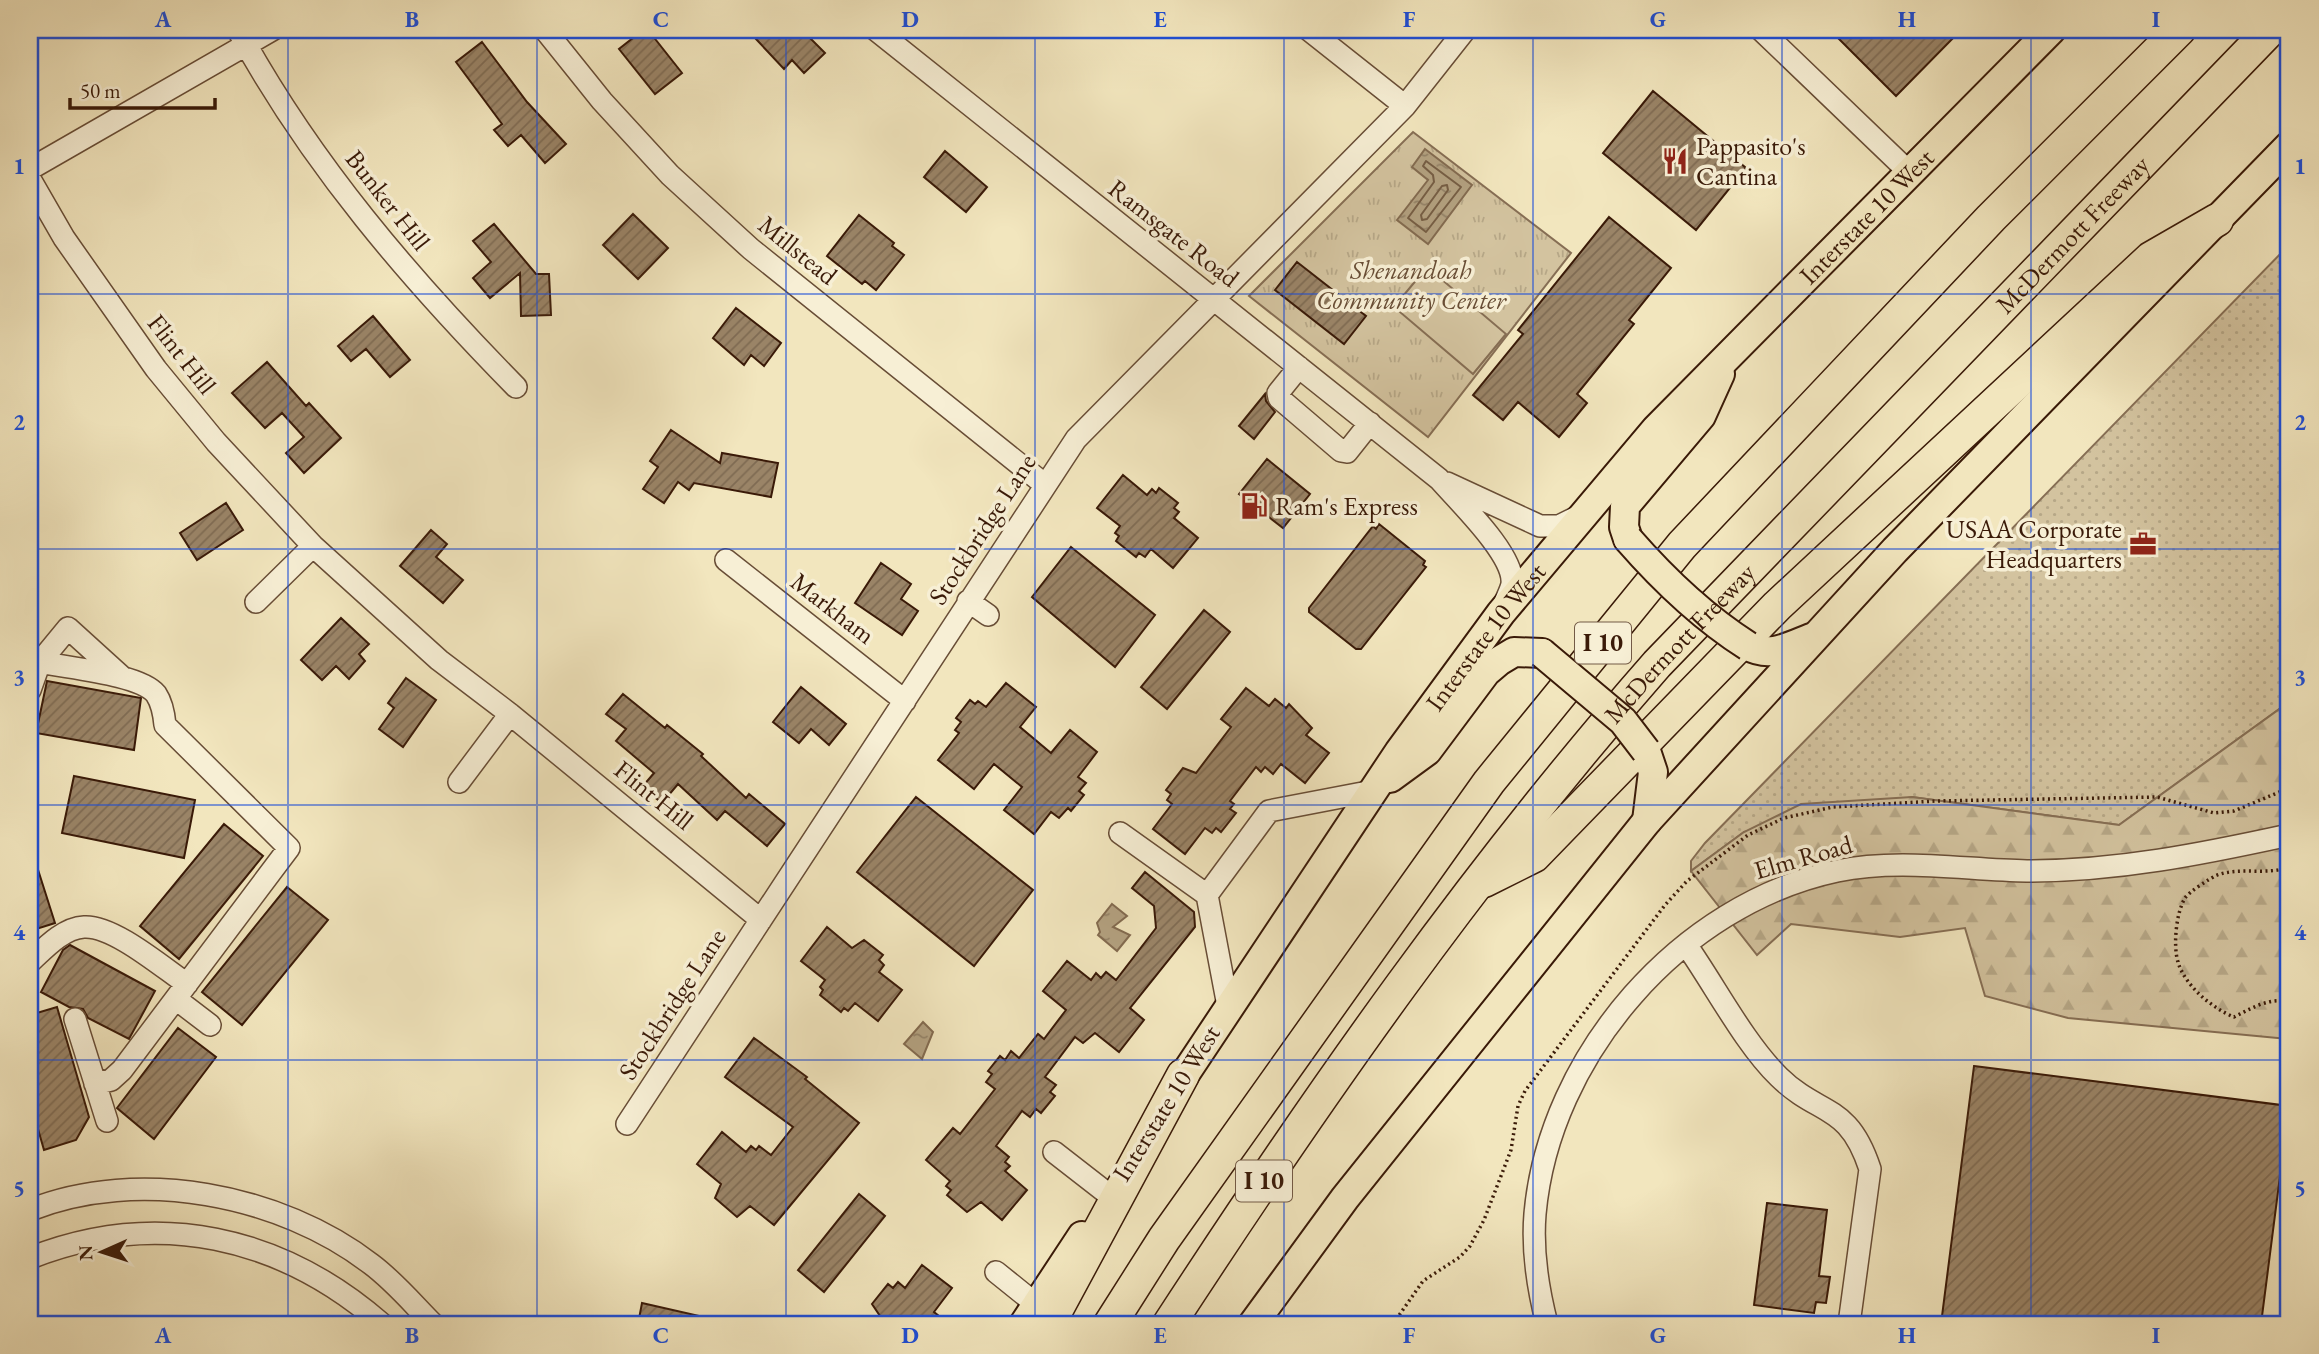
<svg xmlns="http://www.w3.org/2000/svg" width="2319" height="1354" viewBox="0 0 2319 1354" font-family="'EB Garamond',serif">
<defs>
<pattern id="grass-dots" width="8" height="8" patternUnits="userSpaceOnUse" patternTransform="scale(1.75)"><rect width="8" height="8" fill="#d3c39f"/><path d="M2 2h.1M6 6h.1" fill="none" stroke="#b6a787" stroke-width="1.8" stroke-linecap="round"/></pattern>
<pattern id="forest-firs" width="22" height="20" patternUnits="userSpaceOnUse" patternTransform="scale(1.75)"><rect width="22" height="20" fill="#d3c39f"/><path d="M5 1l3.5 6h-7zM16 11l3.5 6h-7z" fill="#b6a787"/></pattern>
<pattern id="park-tufts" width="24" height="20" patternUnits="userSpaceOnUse" patternTransform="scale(1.75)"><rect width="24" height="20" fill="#d3c39f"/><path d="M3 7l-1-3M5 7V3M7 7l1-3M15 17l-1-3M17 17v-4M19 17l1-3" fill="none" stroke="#b6a787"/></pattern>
<pattern id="water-ripples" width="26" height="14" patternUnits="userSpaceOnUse" patternTransform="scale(1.75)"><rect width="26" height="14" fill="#b3a180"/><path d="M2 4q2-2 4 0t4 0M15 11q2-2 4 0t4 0" fill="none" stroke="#938267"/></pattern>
<pattern id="building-hatch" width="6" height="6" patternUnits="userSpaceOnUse" patternTransform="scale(1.75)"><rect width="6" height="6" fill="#9a8467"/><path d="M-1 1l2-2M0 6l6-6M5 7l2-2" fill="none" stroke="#7f6b53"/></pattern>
</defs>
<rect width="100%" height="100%" fill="#f2e6be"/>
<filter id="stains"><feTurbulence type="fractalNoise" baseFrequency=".00286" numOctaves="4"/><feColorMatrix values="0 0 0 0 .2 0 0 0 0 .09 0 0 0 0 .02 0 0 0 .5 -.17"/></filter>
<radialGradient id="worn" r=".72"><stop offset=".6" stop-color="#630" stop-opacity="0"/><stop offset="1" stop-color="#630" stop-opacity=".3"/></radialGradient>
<path fill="url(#grass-dots)" stroke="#866e54" stroke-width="2" d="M2289,245V702L2119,825L1912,797L1744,832L1691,871V861L1705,843Z"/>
<path fill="url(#forest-firs)" stroke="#866e54" stroke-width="2" d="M2289,702V1039L2068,1018L1985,996L1965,928L1900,937L1791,924L1757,955L1691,871L1744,832L1801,804L1912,797L2119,825Z"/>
<path fill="url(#park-tufts)" stroke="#866e54" stroke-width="2" d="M1413,132L1571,253L1428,437L1249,296Z"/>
<path fill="#d3c39f" stroke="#866e54" stroke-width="2" d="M1427,267L1506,334L1473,374L1394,307Z"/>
<path fill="url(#water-ripples)" stroke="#836b50" stroke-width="2" d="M1425,149L1472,185L1428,244L1397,220L1428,180L1412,167Z
M1112,904L1127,916L1113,927L1130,935L1117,951L1098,935L1100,932L1097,923Z
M923,1022L933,1032L922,1059L904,1044Z"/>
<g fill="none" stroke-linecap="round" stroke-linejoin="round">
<path stroke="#765e44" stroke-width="2" d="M1426,161L1461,187L1426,232L1408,218L1434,182L1433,175L1423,166Z
M1442,186L1447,185L1448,190L1427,219L1422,220L1421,215Z"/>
</g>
<path fill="url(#building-hatch)" stroke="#3a1a08" stroke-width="2" d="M643,30H648L682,73L655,94L619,49Z
M766,30H802L825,53L804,73L792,60L784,69L756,39Z
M1830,30H1961L1896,96Z
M482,42L527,102L566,144L545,163L521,135L508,146L494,130L502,124L456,62Z
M1653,91L1746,168L1696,230L1603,153Z
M945,151L987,187L966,212L924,177Z
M633,214L668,248L638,279L603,245Z
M859,215L894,243L892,246L904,255L876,290L865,281L862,284L827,256Z
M1609,217L1671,268L1629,320L1634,324L1577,394L1587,403L1559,437L1518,402L1503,420L1473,395L1523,334L1518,330Z
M494,224L536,274H549L551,315L521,316L520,273L490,298L473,278L491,262L473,241Z
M1297,262L1366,316L1344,344L1275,290Z
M736,308L781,343L764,366L751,355L744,365L713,338Z
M373,316L410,360L390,377L366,349L351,361L338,346Z
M267,362L306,406L309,403L341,438L304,473L286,453L304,437L282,413L265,428L232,393Z
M1265,394L1266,401L1275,412L1254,439L1239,426Z
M671,430L720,463L722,453L778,463L771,497L694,483L689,490L678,482L664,503L643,489L658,467L650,461Z
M1267,459L1310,494L1283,528L1239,494Z
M1123,475L1147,495L1152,489L1156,493L1159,488L1178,503L1174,508L1179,512L1174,518L1198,538L1173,568L1151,549L1145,557L1139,553L1136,557L1116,541L1119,536L1115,533L1120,526L1097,508Z
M226,503L243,530L197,560L180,533Z
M1379,524L1425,561L1423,565L1426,567L1361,649H1356L1309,612V608L1373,526L1376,529Z
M431,530L447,544L436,557L463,580L443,603L400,566Z
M1071,547L1155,615L1115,667L1032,597Z
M881,563L911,584L901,599L918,611L902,635L855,603Z
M1204,610L1230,632L1167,709L1141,687Z
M341,618L369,644L359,654L365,661L349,679L336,666L322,680L301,660Z
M406,678L436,700L403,747L379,729L394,708L388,703Z
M47,681L141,698L134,750L36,733Z
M1006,683L1036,707L1020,727L1051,753L1070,730L1097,752L1078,777L1086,783L1079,791L1084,795L1071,811L1068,808L1059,818L1051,812L1034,834L1004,810L1022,787L994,764L974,789L938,760L959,733L955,730L961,722L956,718L970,700L975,704L978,701L986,707Z
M801,687L846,724L829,745L811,729L799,743L773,722Z
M1246,688L1269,706L1275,699L1286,708L1289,704L1312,728L1306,735L1329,753L1305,783L1281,764L1273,774L1265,767L1261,772L1256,767L1230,801L1234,804L1230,809L1236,813L1221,832L1216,828L1212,833L1205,828L1185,854L1153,829L1172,804L1167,800L1171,794L1166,790L1183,768L1196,773L1231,727L1221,719Z
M623,694L665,728L667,725L703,754L701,756L746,798L749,794L785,824L767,846L725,811L717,820L678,784L662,803L642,787L654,773L616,741L626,729L606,714Z
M74,776L195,800L184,858L62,833Z
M916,797L1033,890L974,966L857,872Z
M224,824L263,856L179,959L140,926Z
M30,854H33L55,923L30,931Z
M1145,872L1194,912L1195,927L1130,1008L1144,1020L1119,1052L1095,1033L1083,1043L1075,1037L1045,1077L1056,1085L1050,1092L1055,1096L1041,1113L1036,1109L1030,1117L1022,1111L996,1146L1009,1157L1005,1162L1010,1166L1005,1171L1027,1190L1002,1220L981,1202L967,1212L947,1195L951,1190L946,1186L950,1181L926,1160L953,1128L960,1134L995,1089L986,1082L992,1074L988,1071L1000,1056L1005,1060L1011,1051L1019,1058L1038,1034L1044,1039L1066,1010L1043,991L1067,961L1091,980L1096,973L1101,978L1106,972L1116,980L1156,928L1154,906L1132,888Z
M287,887L328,920L242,1025L202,992Z
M827,927L852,948L864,940L883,955L879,960L884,965L879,972L902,990L878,1021L855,1003L848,1011L844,1008L841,1012L820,995L823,990L820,987L825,980L801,961Z
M70,945L155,991L129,1039L88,1018L83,1009L69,1007L41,992L63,950Z
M57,1007L89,1117L76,1140L44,1150L30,1101V1015Z
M178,1028L216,1057L154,1139L117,1108Z
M754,1038L807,1077L805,1079L859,1123L774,1225L750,1206L737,1217L715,1198L721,1184L697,1164L722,1132L746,1152L751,1146L756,1150L759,1146L771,1155L793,1127L725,1077Z
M1974,1066L2289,1106L2261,1324H1941Z
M859,1194L885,1216L824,1292L798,1270Z
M1767,1203L1827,1210L1819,1276L1830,1277L1826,1303L1816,1302L1814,1313L1754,1305Z
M922,1265L952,1288L934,1312L949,1324H874L880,1316L872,1304L888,1284L893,1288L898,1282L905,1288Z
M642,1303L708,1318L707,1324H638Z"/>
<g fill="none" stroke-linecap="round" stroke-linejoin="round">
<defs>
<path id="minor" d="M238,30C311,164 410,279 516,387
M545,30L602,101L670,175L751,249L1044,484
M876,30L1439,479C1458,501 1515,555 1512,584C1511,590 1506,599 1504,605
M1309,30L1405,106
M1761,30L1910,173
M30,169L272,30
M30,179L64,238L156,369L216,442L313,546L439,660L510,714L761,920
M1299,367L1278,393L1279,398L1341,451L1347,452L1370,423
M1447,483L1540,526H1559L1581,515
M726,560L905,701
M968,601L988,615
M256,602L313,546
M40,662L68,628L122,677
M30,690L40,662C66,668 140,674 156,694C162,703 164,714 165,725L289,848L122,1070L111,1080L95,1084
M459,782L510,714
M1120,833L1207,895
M1687,946C1715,986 1745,1044 1779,1077C1820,1117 1848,1102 1870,1169L1849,1324
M30,962C44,949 63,928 84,927C113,925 162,967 187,984
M176,999L210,1025
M1228,1006L1207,895L1269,811L1373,791
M75,1019L107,1121
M627,1124L1076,439L1405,106L1465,30
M1054,1152L1108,1194
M30,1210C138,1167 280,1194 371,1264C394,1281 413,1304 433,1324
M30,1258C157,1208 281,1236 382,1324
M996,1272L1037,1305
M1547,1324C1538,1289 1532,1250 1535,1214C1549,1055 1681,904 1837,871C1899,858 1965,870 2027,871C2117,871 2202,854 2289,835"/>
<g id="major">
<path d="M1628,539L1624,527L1625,506L1701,416L1720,374"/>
<path d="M1748,646C1770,658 1788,647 1811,638"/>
<path d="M1646,751L1653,772L1647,821"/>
<path d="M1390,778L1427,751L1486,672L1499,661L1514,652L1542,653"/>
<path id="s1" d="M1171,1095L1399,752L1501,613L1656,429L2051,30"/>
<path d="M1024,1324L1082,1236"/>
<path d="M1253,1324L1345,1198L1647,821L1895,550L2289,146"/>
</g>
<g id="highway">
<path d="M1484,881L1534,856L1777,606L2151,258L2217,220"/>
<path d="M1049,1324L1183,1075"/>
<path d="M1110,1324L1164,1239L1489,782L1682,545L1991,218L2179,30"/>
<path id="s2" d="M1169,1324C1319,1094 1476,870 1657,664L2270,30"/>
</g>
</defs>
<use href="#minor" stroke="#684d36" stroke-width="24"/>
<use href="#major" stroke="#3a1a08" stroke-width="32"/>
<use href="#highway" stroke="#3a1a08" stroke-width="35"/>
<path stroke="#3a1a08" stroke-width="3.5" stroke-dasharray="2 3.5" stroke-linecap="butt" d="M2289,867C2266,876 2238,866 2215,876C2208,880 2190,891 2185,898C2176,913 2173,946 2178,962C2185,986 2212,1008 2234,1017C2248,1010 2273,995 2289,1003
M1393,1324L1423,1281L1460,1257L1470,1246L1484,1220L1511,1150L1518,1106L1525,1091L1665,905L1687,881L1748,835L1784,818L1833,807L1936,801L2157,797L2214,813L2234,811L2289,788"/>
<use href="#minor" stroke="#f7efd5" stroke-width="21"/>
<use href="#major" stroke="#f2e6be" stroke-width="28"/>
<use href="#highway" stroke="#f2e6be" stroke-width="32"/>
<defs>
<path id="major-bridge" d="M1628,539C1662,578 1704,618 1748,646
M1542,653L1623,721L1646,751"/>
</defs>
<use href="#major-bridge" stroke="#3a1a08" stroke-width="32" stroke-linecap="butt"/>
<use href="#major-bridge" stroke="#f2e6be" stroke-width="28"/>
</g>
<path fill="none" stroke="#1d4ed8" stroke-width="2" stroke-opacity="0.55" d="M288,30V1324M537,30V1324M786,30V1324M1035,30V1324M1284,30V1324M1533,30V1324M1782,30V1324M2031,30V1324M30,294H2289M30,549H2289M30,805H2289M30,1060H2289"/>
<defs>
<symbol id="restaurant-bare" viewBox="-9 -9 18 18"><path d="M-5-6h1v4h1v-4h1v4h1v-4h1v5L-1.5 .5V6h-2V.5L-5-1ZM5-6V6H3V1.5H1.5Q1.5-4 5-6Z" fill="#8f2418" stroke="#f7efd5" stroke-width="2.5" paint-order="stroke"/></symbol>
<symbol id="fuel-bare" viewBox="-9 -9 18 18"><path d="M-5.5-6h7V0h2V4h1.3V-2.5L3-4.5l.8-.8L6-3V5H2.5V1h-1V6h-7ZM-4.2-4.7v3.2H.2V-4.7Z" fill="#8f2418" stroke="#f7efd5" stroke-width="2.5" paint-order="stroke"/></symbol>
<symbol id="office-bare" viewBox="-9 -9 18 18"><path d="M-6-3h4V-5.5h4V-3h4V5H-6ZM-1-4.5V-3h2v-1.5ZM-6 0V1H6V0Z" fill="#8f2418" stroke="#f7efd5" stroke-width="2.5" paint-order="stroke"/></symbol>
</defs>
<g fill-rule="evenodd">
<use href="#restaurant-bare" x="1656" y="142" width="38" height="38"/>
<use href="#fuel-bare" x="1235" y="487" width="38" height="38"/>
<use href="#office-bare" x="2124" y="525" width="38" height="38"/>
</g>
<g text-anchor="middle" stroke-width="7" stroke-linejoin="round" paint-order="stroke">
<g fill="#f7efd5" stroke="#735a46" stroke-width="2">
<rect x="1575" y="622.5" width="56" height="41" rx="5"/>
<rect x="1236" y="1160.5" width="56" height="41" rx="5"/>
</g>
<g font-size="24" font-weight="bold" fill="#3a1a08">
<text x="1603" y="651">I 10</text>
<text x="1264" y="1189">I 10</text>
</g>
<g font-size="26" fill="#3a1a08" stroke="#f7efd5" text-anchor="start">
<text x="1696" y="155">Pappasito's<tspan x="1696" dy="30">Cantina</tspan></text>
<text x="1275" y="515">Ram's Express</text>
<text x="2122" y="538" text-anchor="end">USAA Corporate<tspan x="2122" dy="30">Headquarters</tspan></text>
</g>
<g font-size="26" fill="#3a1a08" stroke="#f7efd5">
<text transform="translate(388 200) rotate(52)" y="9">Bunker Hill</text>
<text dy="9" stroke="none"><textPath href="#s1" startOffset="1124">Interstate 10 West</textPath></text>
<text transform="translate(1174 233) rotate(38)" y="9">Ramsgate Road</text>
<text dy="9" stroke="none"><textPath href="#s2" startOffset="1419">McDermott Freeway</textPath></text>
<text transform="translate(798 250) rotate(39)" y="9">Millstead</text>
<text transform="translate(182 354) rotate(52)" y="9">Flint Hill</text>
<text transform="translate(982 529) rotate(-57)" y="9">Stockbridge Lane</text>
<text transform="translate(833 608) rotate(38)" y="9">Markham</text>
<text dy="9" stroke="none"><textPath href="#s1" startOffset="556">Interstate 10 West</textPath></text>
<text dy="9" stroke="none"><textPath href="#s2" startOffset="852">McDermott Freeway</textPath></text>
<text transform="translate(654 795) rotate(39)" y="9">Flint Hill</text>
<text transform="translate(1803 857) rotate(-16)" y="9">Elm Road</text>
<text transform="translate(672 1004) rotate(-57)" y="9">Stockbridge Lane</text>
<text transform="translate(1166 1103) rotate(-58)" y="9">Interstate 10 West</text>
</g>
<g font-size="26" font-style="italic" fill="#684d35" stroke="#f7efd5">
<text x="1411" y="279">Shenandoah<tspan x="1411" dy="30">Community Center</tspan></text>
</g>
</g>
<rect width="2319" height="1354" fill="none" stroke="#f2e6be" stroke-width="77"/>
<g transform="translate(102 1252) rotate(267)" stroke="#f7efd5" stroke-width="5" paint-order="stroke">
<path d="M0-5L12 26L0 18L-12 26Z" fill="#3a1a08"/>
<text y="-10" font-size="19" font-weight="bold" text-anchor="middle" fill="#3a1a08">N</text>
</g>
<path d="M70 98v10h145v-10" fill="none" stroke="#3a1a08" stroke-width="3.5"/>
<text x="80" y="98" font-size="21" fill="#3a1a08" stroke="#f7efd5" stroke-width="5" paint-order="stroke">50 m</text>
<rect x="38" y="38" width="2242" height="1278" fill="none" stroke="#1d4ed8" stroke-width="2.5"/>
<g font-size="23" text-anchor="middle" font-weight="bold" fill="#1d4ed8">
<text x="163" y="27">A</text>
<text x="412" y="27">B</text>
<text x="661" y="27">C</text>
<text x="910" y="27">D</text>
<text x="1160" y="27">E</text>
<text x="1409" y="27">F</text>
<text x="1658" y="27">G</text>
<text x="1907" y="27">H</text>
<text x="2156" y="27">I</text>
<text x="19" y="174">1</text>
<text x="2300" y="174">1</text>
<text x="19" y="430">2</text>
<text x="2300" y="430">2</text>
<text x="19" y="685">3</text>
<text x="2300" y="685">3</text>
<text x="19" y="940">4</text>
<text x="2300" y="940">4</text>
<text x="19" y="1196">5</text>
<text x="2300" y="1196">5</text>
<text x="163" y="1343">A</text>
<text x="412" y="1343">B</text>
<text x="661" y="1343">C</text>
<text x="910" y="1343">D</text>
<text x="1160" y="1343">E</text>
<text x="1409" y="1343">F</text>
<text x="1658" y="1343">G</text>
<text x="1907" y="1343">H</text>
<text x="2156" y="1343">I</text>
</g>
<rect width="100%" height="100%" filter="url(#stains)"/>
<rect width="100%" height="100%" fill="url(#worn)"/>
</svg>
